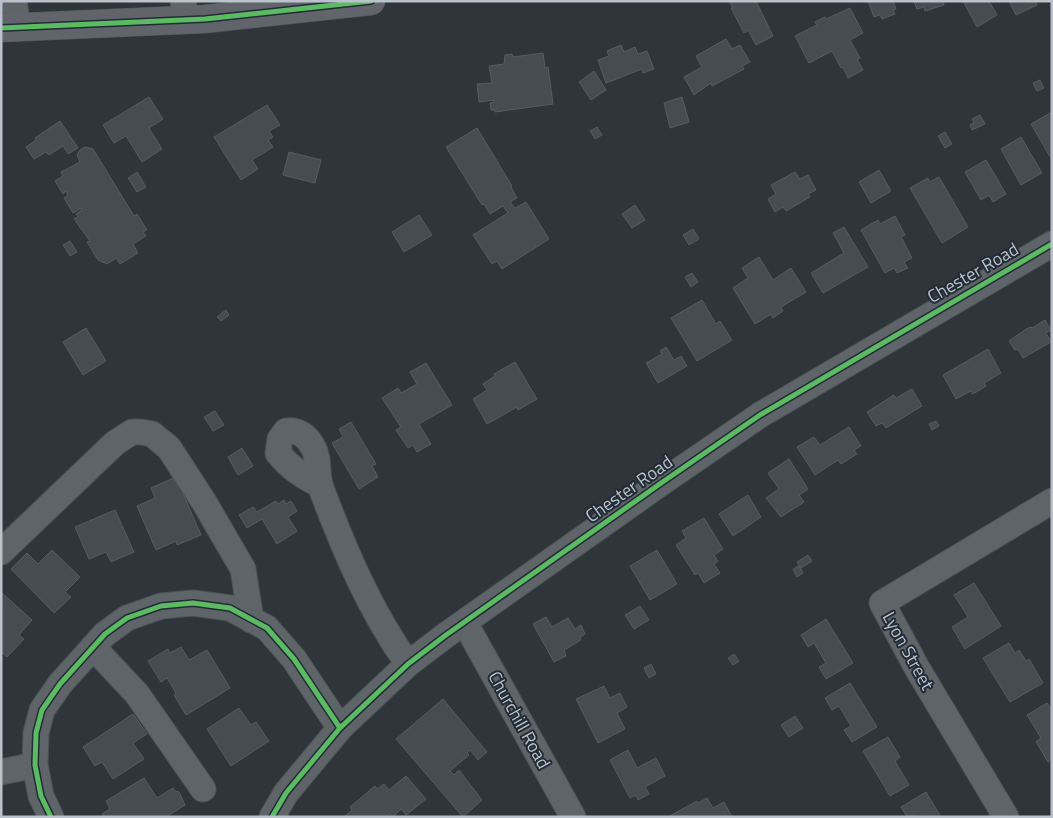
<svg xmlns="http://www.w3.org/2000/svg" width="1053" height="818" viewBox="0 0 1053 818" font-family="'Titillium Web',sans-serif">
<rect width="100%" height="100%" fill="#2f353b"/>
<path fill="#474c52" stroke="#575c63" d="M729,1H756L773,36L756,45L748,30L744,33L731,8H733Z
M868,1H893L896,9L893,10L895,14L882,19L880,15L874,17Z
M914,1H943L944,5L925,11L924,7L917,9Z
M963,1H989L997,15L977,27Z
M1009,1H1035L1037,5L1016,15Z
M850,8L863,33L850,40L860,58L857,59L863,70L848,78L843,67L841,68L832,51L809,63L795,36L817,25L815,22L825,17L826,19Z
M726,39L732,49L740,45L750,62L742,66L744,69L712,86L711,83L694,95L684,77L702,67L696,56Z
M621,45L624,52L635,47L638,54L647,51L654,69L643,73L642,69L606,83L598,60L609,56L607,51Z
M543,53L545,68L548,67L553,104L495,112V110H491L490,103L494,102V100L479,102L477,84L492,83L489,66L504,64L505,55L512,54L513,57Z
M594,71L606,90L591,100L579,82Z
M1040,80L1044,88L1037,91L1033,83Z
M149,97L163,119L149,128L162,149L142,162L126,136L114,143L103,125Z
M682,97L689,122L670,128L664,103Z
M267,105L280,125L269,131L273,137L268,140L273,147L252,160L258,169L241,180L214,137Z
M1052,112V160L1031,124Z
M980,115L985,124L972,130L970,125L974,123L972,119Z
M60,121L78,148L68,154L63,146L49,155L46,152L34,159L26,147L36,140L35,138Z
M597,127L602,135L595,139L590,131Z
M477,128L512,186L511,187L517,198L510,202L515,208L526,202L549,239L502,269L497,261L492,264L473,235L508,213L503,206L490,214L484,204L482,205L446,147Z
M945,132L952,144L945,148L938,136Z
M1021,137L1042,173L1021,185L1001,149Z
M85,147L93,149L134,216L137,214L147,230L143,232L146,236L133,244L138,253L120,264L116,258L107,264L98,260L87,242L90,241L74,219L78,217L76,214L82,210L81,208L73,213L64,198L68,196L66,191L63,194L55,181L63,176L61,172L80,162L77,155L80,150Z
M289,152L321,160L315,183L283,175Z
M986,160L1006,194L993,202L989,195L981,200L965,172Z
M879,170L891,191L871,203L859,182Z
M137,172L146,187L137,192L128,178Z
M795,172L800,179L808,175L816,190L808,194L810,197L786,211L783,207L775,212L768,199L776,194L771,185Z
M939,177L968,227L942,243L910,188L928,178L930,182Z
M635,205L645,220L632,228L622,214Z
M419,215L432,235L404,252L392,232Z
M895,216L905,235L901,237L912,258L904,262L908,268L897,273L894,268L885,273L861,230L878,220L880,224Z
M844,227L868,267L823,293L811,273L844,253L833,233Z
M693,229L699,239L689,245L683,235Z
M70,241L77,252L70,256L63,245Z
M759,257L773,280L791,268L806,292L781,307L783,311L773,318L771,314L755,324L733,288L748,278L742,268Z
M692,273L698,282L691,287L685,277Z
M702,300L716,324L720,321L732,340L697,361L671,318Z
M226,310L229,315L221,321L217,317Z
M1045,320L1051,330L1046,333L1051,342L1023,358L1018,349L1015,350L1009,341L1026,329L1031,327L1032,328Z
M86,328L106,361L83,375L63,342Z
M666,347L674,360L681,356L687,366L658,383L646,363L662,354L660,351Z
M988,349L1001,373L984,383L986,386L973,394L971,391L956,399L943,375Z
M515,362L537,399L518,410L517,407L487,424L473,399L487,390L483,384L495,376L494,374Z
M426,363L452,405L419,424L431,444L417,452L413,445L408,448L396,430L401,427L382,398L398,388L401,393L417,384L410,372Z
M912,389L922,406L886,428L882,423L876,426L867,412L894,395L896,398Z
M215,411L224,425L213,431L204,417Z
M936,421L939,426L932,430L929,424Z
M351,422L376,464L372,466L378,477L359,489L332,443L343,437L339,429Z
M849,427L861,446L854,450L857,454L841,464L838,460L815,475L797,447L814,437L820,445Z
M242,448L253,466L238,475L228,457Z
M789,459L808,489L799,495L804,502L781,517L766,498L779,489L768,473Z
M176,477L201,535L177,545L176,541L156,550L137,506L155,498L151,488Z
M748,495L761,517L733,536L719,514Z
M284,500L286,504L291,501L297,511L288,517L297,531L277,544L262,519L247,528L239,515L253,507L257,512L276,501L278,504Z
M115,510L134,552L111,562L106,552L89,559L75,527Z
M704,518L723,549L714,555L718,561L714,564L720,573L704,583L698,573L695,575L676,545L686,538L682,531Z
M52,550L80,577L65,592L71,597L54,613L11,569L27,553L38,564Z
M657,550L677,584L650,600L630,566Z
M808,555L812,561L801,568L797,562Z
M799,566L803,573L797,577L793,569Z
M974,583L1001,626L965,649L952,627L968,617L954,595Z
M2,593L32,620L19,635L24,639L7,657L1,652Z
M640,606L649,620L634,629L625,615Z
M546,617L552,627L568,618L575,629L581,625L585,634L580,637L581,640L564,650L566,656L554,662L533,624Z
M826,619L853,663L826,679L819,667L826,663L814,643L808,647L801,635Z
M1009,643L1015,653L1019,650L1026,661L1029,659L1043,683L1010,702L983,658Z
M181,647L189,660L207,650L230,688L186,715L174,695L176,693L167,678L161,682L148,661L168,649L170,653Z
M734,654L739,661L733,665L728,658Z
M651,664L656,674L649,678L644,668Z
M850,683L877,727L852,742L844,730L851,726L839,706L832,710L825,698Z
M604,686L610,698L620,693L627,707L617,713L625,729L598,743L576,699Z
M443,699L487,752L478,760L470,750L467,753L469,755L450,771L454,775L459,770L482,800L463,817L396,739Z
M1047,703L1052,711V759L1048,762L1036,742L1041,738L1027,715Z
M239,708L251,725L256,722L269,741L231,766L207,729Z
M133,714L147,734L133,743L144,759L113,779L102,762L95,766L83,747Z
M795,716L803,728L789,737L781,725Z
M888,737L900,757L895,761L909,785L890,796L863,751Z
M628,750L637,768L656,758L665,776L645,787L649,794L638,800L636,795L630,798L610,760Z
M406,776L426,799L406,815L401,809L393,817L389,814L385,817H344L352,810L350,807L375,786L377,789L384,784L389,790Z
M144,778L157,798L173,788L175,791L179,792L185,805L166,817H104L102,814L110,809L106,801Z
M926,792L941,817H915L914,815L907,817L901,807Z
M707,798L713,808L724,802L732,817H668L697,801L698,803Z"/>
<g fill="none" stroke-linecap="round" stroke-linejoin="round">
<defs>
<path id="minor" d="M14,1L18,28
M183,1L186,20
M320,485C302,476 290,468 278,453L280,439L286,431C298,429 307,436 313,447C320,459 316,475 321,488C344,549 370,611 408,664
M1,552L115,443L132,432H141L152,434L169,448L204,502L243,569L251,620
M465,623L573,817
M93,647L137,694L203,789
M1,772L35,765
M51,817L41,796L35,765L36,733L42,710L60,684L105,634L127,618L161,606L193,603L230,608L267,628L294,659L340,728
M272,817L286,793L340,728L408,664L446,635L664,481L760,415L1052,244
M1006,817L917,668L882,603L1052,501"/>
<path id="major" d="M1,28L205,19L371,1"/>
</defs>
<use href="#minor" stroke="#4c5156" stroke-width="27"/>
<use href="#major" stroke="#4c5258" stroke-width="29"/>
<use href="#minor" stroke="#5f6469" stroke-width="25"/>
<use href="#major" stroke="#61656b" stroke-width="28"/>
<defs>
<path id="cycleway" d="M1,28L205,19L371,1
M51,817L41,796L35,765L36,733L42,710L60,684L105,634L127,618L161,606L193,603L230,608L267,628L294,659L340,728
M272,817L286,793L340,728L408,664L446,635L664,481L760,415L1052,244"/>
</defs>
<use href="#cycleway" stroke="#212c36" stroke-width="8"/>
<use href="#cycleway" stroke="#5cba63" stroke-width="5"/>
</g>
<g text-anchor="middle" stroke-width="4" stroke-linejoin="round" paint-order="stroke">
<g font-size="18" fill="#bac2cb" stroke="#212c36">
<text transform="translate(973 273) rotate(-30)" y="6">Chester Road</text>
<text transform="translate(629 489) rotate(-35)" y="6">Chester Road</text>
<text transform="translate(908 651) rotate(61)" y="6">Lyon Street</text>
<text transform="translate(519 720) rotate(61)" y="6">Churchill Road</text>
</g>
</g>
<rect width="1053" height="818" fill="none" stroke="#bac2cb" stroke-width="5"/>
</svg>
